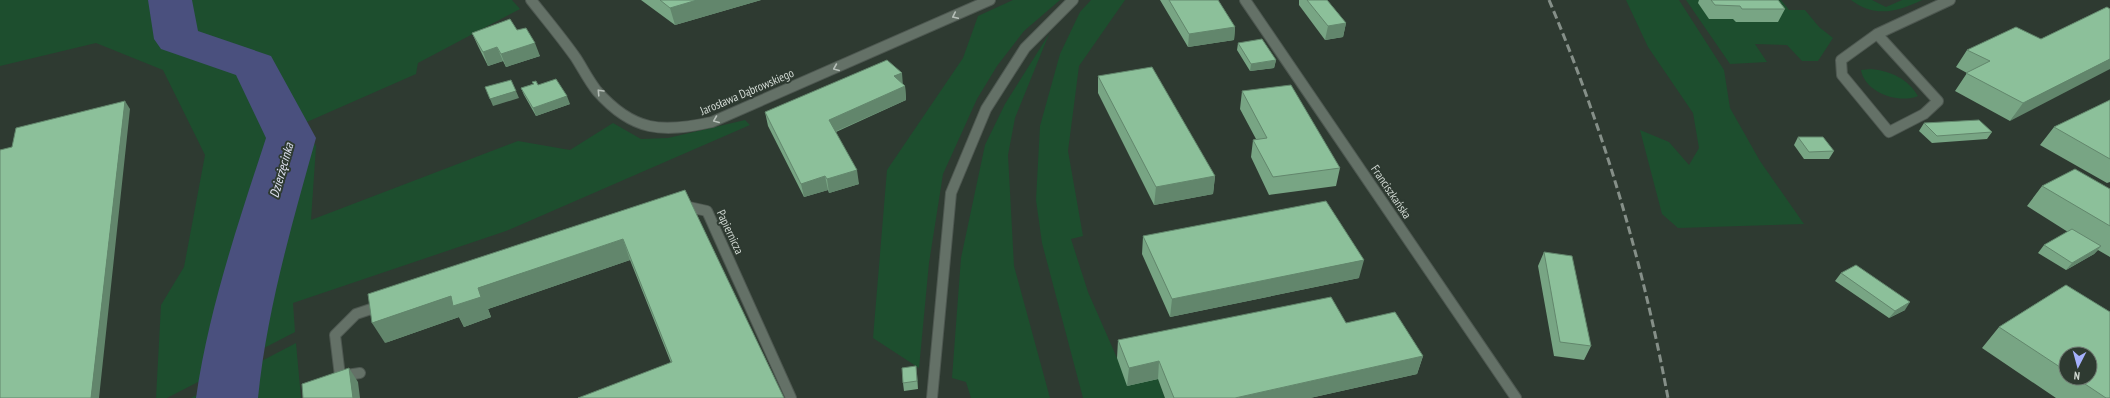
<svg xmlns="http://www.w3.org/2000/svg" width="2110" height="398" viewBox="0 0 2110 398" font-family="'PT Sans Narrow',sans-serif">
<rect width="100%" height="100%" fill="#2e3a31"/>
<path fill="#1d4e2e" d="M0,0H512L520,9L418,63L416,74L300,125L316,146L311,220L518,141L570,150L613,123L641,139L668,138L745,120L750,125L506,231L293,303L295,332L167,398H156L161,305L184,267L205,155L163,70L96,43L0,66Z
M1013,0H1060L1024,31L997,66L977,99L943,174L929,263L919,368L873,338L887,170L963,58L978,16Z
M1091,0H1125L1079,66L1068,151L1083,236L1071,239L1088,292L1117,358L1158,379L1165,398H1083L1042,243L1036,200L1040,126L1060,54L1080,12Z
M1626,0H1679L1724,70L1730,108L1760,161L1804,224L1678,228L1662,214L1640,130L1669,142L1689,165L1699,148L1693,113L1648,47Z
M1686,0H1781L1789,10H1805L1819,27L1833,38L1818,61H1802L1787,45L1755,44L1767,62L1730,64Z
M1851,0H1872L1886,7L1902,0H1922C1897,12 1875,18 1851,0Z
M1049,34L1015,118L1008,155L1014,266L1050,398H971L966,382L952,378L961,258L985,145L1005,104Z
M1871,69C1891,71 1908,79 1918,96C1899,104 1865,93 1861,70Z
M296,343L301,398H191Z"/>
<g fill="none" stroke-linecap="round" stroke-linejoin="round">
<path fill="#4a507e" fill-rule="evenodd" d="M148,0H192L198,31L271,56L316,138C292,224 267,309 258,398H196C209,308 238,224 266,138L236,75L161,49L154,39Z"/>
<defs>
<path id="minor" d="M531,0C546,19 562,38 576,58C583,69 589,81 597,91C633,132 662,133 712,122L990,0
M1245,0L1516,398
M1877,34L1938,101L1924,114L1889,132L1842,75L1841,60Z
M1877,34L1950,0
M680,205L707,211L791,398
M360,373L340,376L335,335L356,314L383,305
M932,398L951,193L986,109L1025,48L1073,0"/>
</defs>
<use href="#minor" stroke="#4e5851" stroke-width="12"/>
<use href="#minor" stroke="#647167" stroke-width="10"/>
<path stroke="#858f88" stroke-width="3" stroke-dasharray="8 4" stroke-linecap="butt" d="M1549,0C1604,130 1642,259 1668,398"/>
</g>
<path fill="#78a584" fill-rule="evenodd" d="M641,0H761L675,25Z
M1160,0H1218L1235,27L1234,40L1188,47Z
M1299,0H1327L1346,23L1343,37L1325,40L1299,5Z
M1699,0H1778L1785,9L1778,22H1736L1733,19H1709L1698,3Z
M2107,7L2010,121L1955,91L1967,73L1956,67L1967,50L2041,39Z
M517,30L540,56L506,67L503,61L488,66L478,46L472,33Z
M1238,43L1276,60L1274,68L1250,71L1237,50Z
M1098,76L1215,176L1213,194L1154,205L1098,93Z
M532,82L538,85L570,104L536,116L524,95L521,88L533,84Z
M903,84L905,86L906,100L836,132L859,184L829,193L828,190L804,197L768,126L765,112Z
M1242,91L1340,168L1336,186L1269,195L1251,157L1253,140L1256,139L1240,109Z
M2110,100V182L2107,183L2040,145L2054,127Z
M1924,123L1992,132L1987,139L1932,143L1919,131Z
M1798,137L1834,151L1829,159H1804L1794,145Z
M2042,186L2110,189V257L2098,250L2094,254L2066,270L2038,253L2044,245L2068,232L2027,206Z
M685,190L784,398L671,363L630,260L488,309L491,317L464,327L459,317L385,343Z
M1143,236L1359,278L1170,317L1142,254Z
M1544,252L1591,346L1584,360L1554,356L1538,266Z
M1841,273L1905,310L1889,318L1835,281Z
M2066,285L2110,312V398H2056L1982,348L1999,327ZM2066,354H2090V378H2066Z
M1346,323L1423,356L1417,374L1310,398H1165L1158,379L1127,386L1117,358L1118,340Z
M917,374L918,389L904,391L903,383Z"/>
<path fill="#62866c" d="M697,0H761L675,25L670,8Z
M1346,23L1343,37L1325,40L1328,26Z
M1235,27L1234,40L1188,47L1189,34Z
M535,43L540,56L506,67L501,54Z
M497,47L503,61L488,66L483,52Z
M2110,59V69L2010,121L2023,103Z
M1276,60L1274,68L1250,71L1251,64Z
M902,73L903,86L894,76Z
M905,86L906,100L832,133L829,120Z
M516,91L519,98L493,106L490,99Z
M567,96L570,104L536,116L533,108Z
M125,101L130,109L99,398H91Z
M857,170L859,184L829,193L827,179Z
M825,176L828,190L804,197L801,184Z
M1215,176L1213,194L1154,205L1156,187Z
M623,239L630,260L488,309L491,317L464,327L459,317L385,343L372,323L451,296L478,288Z
M2101,246L2094,254L2066,270L2072,263Z
M1364,260L1359,278L1170,317L1172,299Z
M1910,302L1905,310L1889,318L1895,311Z
M1423,356L1417,374L1310,398H1235Z
M1159,361L1158,379L1127,386L1129,368Z
M349,368L358,382L360,398H353Z"/>
<path fill="#8cc09a" stroke="#62866c" d="M660,0H697L670,8Z
M1169,0H1218L1235,27L1189,34Z
M1307,0H1327L1346,23L1328,26Z
M1711,0H1778L1785,9H1742L1740,6L1715,5Z
M2107,7L2110,9V59L2023,103L1966,73L1990,61L1967,50L2016,27L2041,39Z
M510,19L517,30L526,28L535,43L501,54L497,47L483,52L472,33Z
M1262,39L1276,60L1251,64L1238,43Z
M887,60L902,73L894,76L905,86L829,120L857,170L827,179L825,176L801,184L765,112Z
M1152,67L1215,176L1156,187L1098,76Z
M556,79L567,96L533,108L521,88L534,84L532,82L536,81L538,85Z
M511,80L516,91L490,99L485,87Z
M1291,85L1340,168L1273,177L1253,140L1267,138L1242,91Z
M2110,100V159L2054,127Z
M125,101L91,398H0V150L12,147L16,128Z
M1979,120L1992,132L1937,136L1924,123Z
M1798,137H1823L1834,151L1809,152Z
M2075,169L2110,189V226L2042,186Z
M685,190L784,398H578L672,362L623,239L478,288L481,297L453,306L451,296L372,323L368,294Z
M1326,201L1364,260L1172,299L1143,236Z
M2072,229L2101,246L2072,263L2044,245Z
M1544,252L1572,256L1591,346L1560,342Z
M1856,265L1910,302L1895,311L1841,273Z
M2066,285L2110,312V398H2106L2076,378H2090V354H2066V371L1999,327Z
M1331,297L1346,323L1395,312L1423,356L1235,398H1174L1159,361L1129,368L1118,340Z
M916,366L917,381L903,383L902,368Z
M349,368L353,398H303L302,384Z"/>
<defs><path id="oneway-chevron" d="M-2-3.5L2.5 0L-2 3.5" fill="none" stroke-width="1.6" stroke-linecap="round" stroke-linejoin="round"/></defs>
<g stroke="#b6bfb8">
<use href="#oneway-chevron" transform="translate(955 16) rotate(155)"/>
<use href="#oneway-chevron" transform="translate(836 68) rotate(157)"/>
<use href="#oneway-chevron" transform="translate(600 92) rotate(-133)"/>
<use href="#oneway-chevron" transform="translate(716 120) rotate(158)"/>
</g>
<g text-anchor="middle" stroke-width="4" stroke-linejoin="round" paint-order="stroke">
<g font-size="12" fill="#d1d9d3" stroke="#2e3a31">
<text transform="translate(747 92) rotate(-23)" y="4">Jarosława Dąbrowskiego</text>
<text transform="translate(1391 192) rotate(56)" y="4">Franciszkańska</text>
<text transform="translate(730 232) rotate(65)" y="4">Papiernicza</text>
</g>
<g font-size="13" font-style="italic" fill="#dfe2f1" stroke="#2e3a31">
<text transform="translate(281 170) rotate(-74)" y="5">Dzierżęcinka</text>
</g>
</g>
<g transform="translate(2078 366) rotate(186)"><circle r="19" fill="#2e3a31" stroke="#6f7a72"/>
<path d="M0-3L7 15L0 10L-7 15Z" fill="#a5b1fc"/>
<text y="-6" font-size="11" font-weight="bold" text-anchor="middle" fill="#d1d9d3">N</text>
</g>
</svg>
